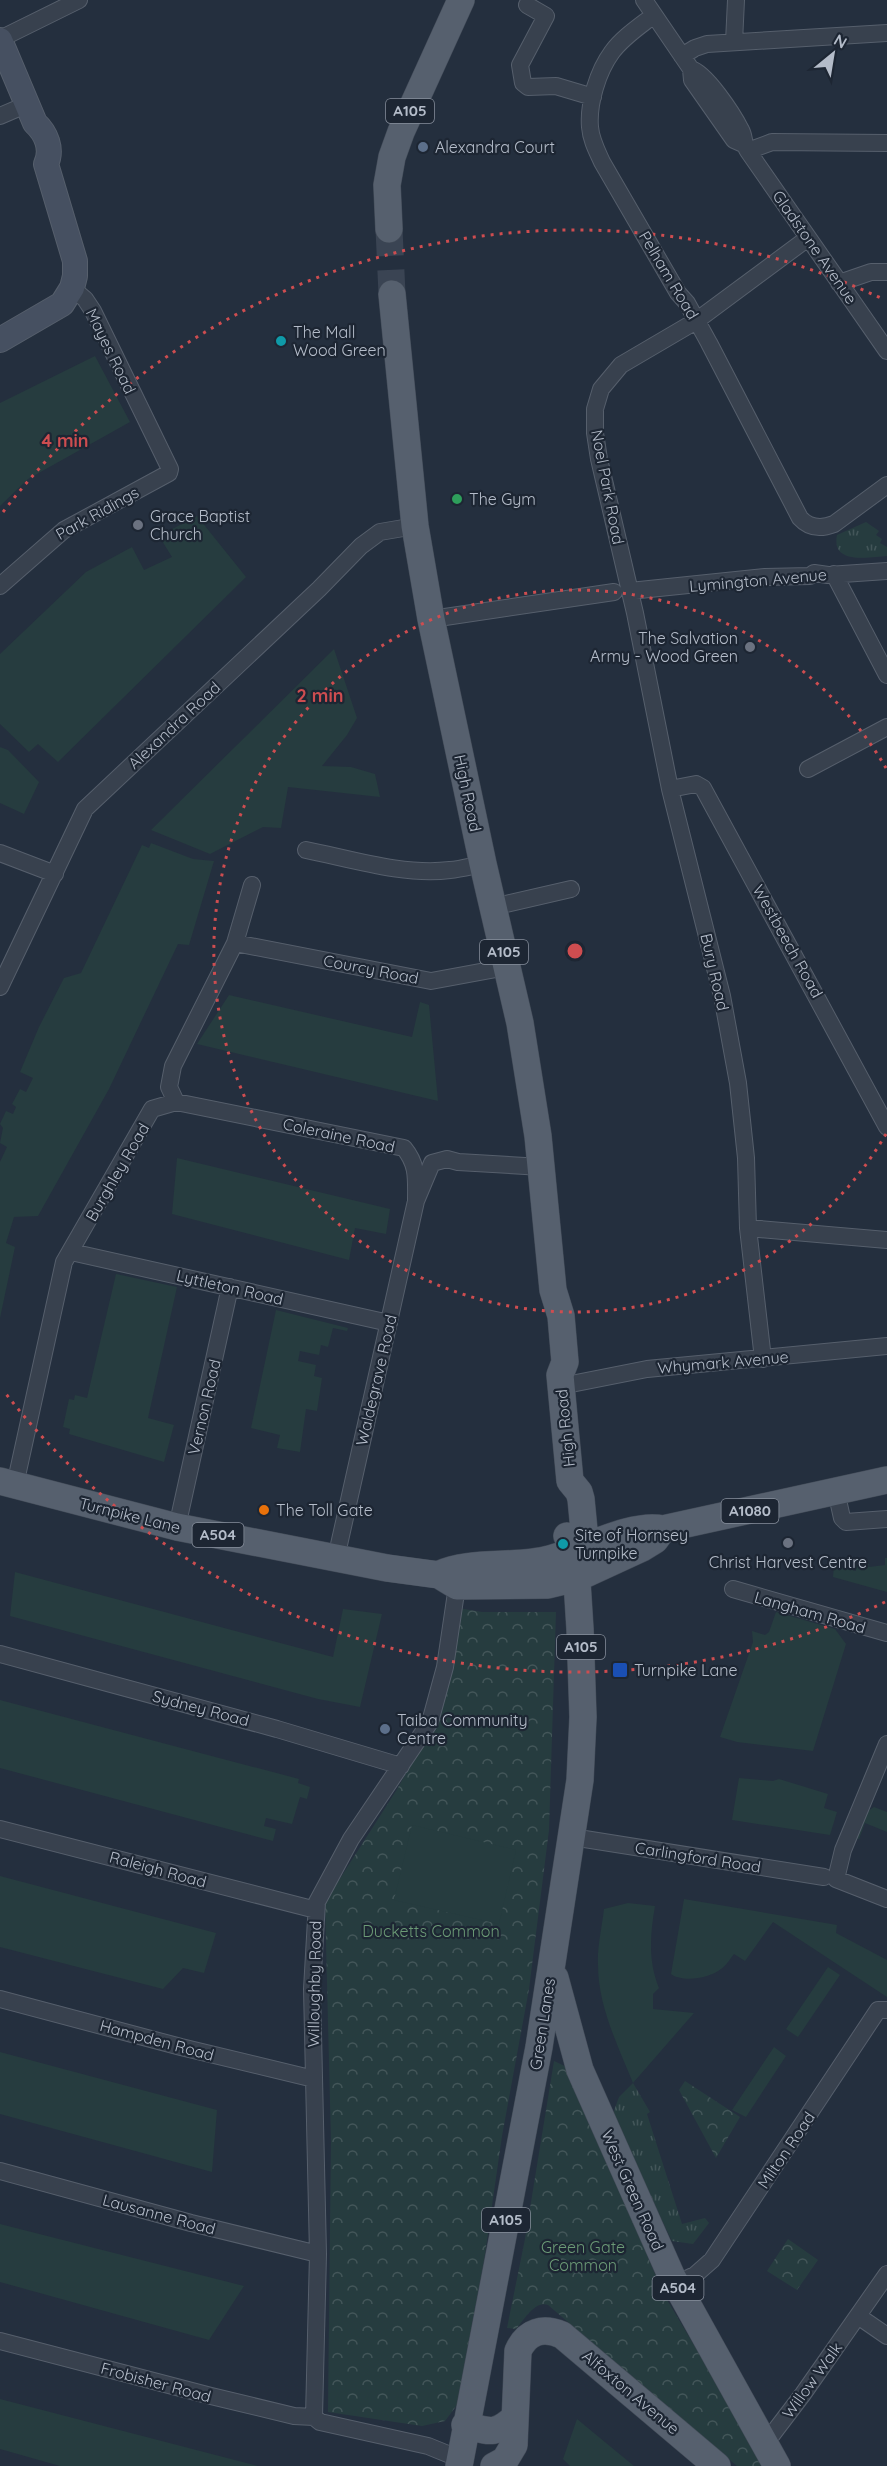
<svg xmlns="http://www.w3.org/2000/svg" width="887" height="2466" viewBox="0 0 887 2466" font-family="Quicksand,sans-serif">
<defs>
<pattern id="grass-tufts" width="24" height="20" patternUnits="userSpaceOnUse" patternTransform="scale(1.5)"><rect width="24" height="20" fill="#263c3f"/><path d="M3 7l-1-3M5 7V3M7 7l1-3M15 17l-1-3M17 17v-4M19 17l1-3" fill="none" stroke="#435659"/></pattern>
<pattern id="park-crowns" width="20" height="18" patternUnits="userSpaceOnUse" patternTransform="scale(1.5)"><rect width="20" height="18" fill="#263c3f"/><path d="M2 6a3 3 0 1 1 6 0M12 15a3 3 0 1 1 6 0" fill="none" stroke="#435659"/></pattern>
</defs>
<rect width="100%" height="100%" fill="#242f3e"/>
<path fill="url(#grass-tufts)" d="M866,522L879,531L876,535L882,539L880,543L887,547V556C869,557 831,565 837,535Z
M633,2083L650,2112L647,2114L682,2224L705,2218L709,2223L693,2244L672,2241L612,2116L619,2097Z"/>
<path fill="url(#park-crowns)" d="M458,1608L482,1612H556L549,1830L529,1989L502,2136L484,2261L457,2405L445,2421L422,2426L328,2412L331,2141L325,1902L396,1791L438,1717L454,1662Z
M554,2061L569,2068L663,2293L764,2463L762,2466H737L548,2305C535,2300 524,2320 516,2329L507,2328L525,2239Z
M685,2081L740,2117L716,2158L679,2090Z
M788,2239L818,2260L797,2290L767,2271Z"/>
<path fill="#263c3f" d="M95,356L130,422L28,479L0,506V403Z
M197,516L246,577L58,762L38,744L29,752L0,724V654L86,572L132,547L144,570L172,557L159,536Z
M334,649L357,718L347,735L322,766L351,767L375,774L380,797L288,787L281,828L263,827L210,854L151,830Z
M0,747L8,750L39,782L24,814L0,803Z
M151,843L193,859L214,861L189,945L178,944L109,1089L38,1216L14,1217L6,1243L15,1247L0,1318V1162L7,1147L0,1143L3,1128L0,1124L6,1111L13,1114L16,1107L12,1104L20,1089L26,1092L33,1078L20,1072L39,1027L64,978L81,973L142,845L149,848Z
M229,995L412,1037L420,1002L429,1005L438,1101L197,1044Z
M177,1158L390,1209L386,1234L355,1228L349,1260L172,1214Z
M116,1274L177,1287L148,1418L174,1425L164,1462L69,1434L70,1429L63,1427L69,1399L74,1400L75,1395L87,1398Z
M276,1310L348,1328L347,1331L333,1328L328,1347L321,1345L319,1355L300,1351L298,1361L316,1365L314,1376L322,1378L317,1411L306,1409L300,1452L277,1448L280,1435L251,1428Z
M885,1558H887V1592L833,1577L834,1565L856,1571L854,1562L868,1560L869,1567L885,1565Z
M15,1572L333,1657L343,1609L382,1614L360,1707L318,1699L10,1616Z
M776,1612L835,1629L846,1644L813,1751L737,1742L720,1737L753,1642L752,1631L765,1635L769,1632Z
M0,1700L299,1779L298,1783L310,1787L307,1799L300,1797L292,1824L266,1818L264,1826L276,1829L273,1841L0,1768Z
M739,1778L773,1781L779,1779L828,1794L824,1808L837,1812L830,1835L732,1820Z
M874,1807L887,1812V1832L865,1823L859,1839L855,1838L866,1812Z
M412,1825L516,1850L499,1924L394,1900Z
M0,1876L216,1933L204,1973L183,1968L163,1989L0,1947Z
M684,1899L837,1925L836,1933L887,1960V1997L773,1922L745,1961L734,1954C730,1959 726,1966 721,1969C710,1978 683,1983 671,1974Z
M628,1903L655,1906C650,1935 648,1961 659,1988L653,1994V2009L694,2013L633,2083C618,2046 598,2006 598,1965C597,1947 602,1927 604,1909Z
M828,1967L840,1975L798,2037L786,2029Z
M774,2047L786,2056L746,2117L732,2110Z
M0,2052L217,2110L212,2172L0,2114Z
M0,2224L244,2286L209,2340L0,2282Z
M0,2399L258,2466H60L0,2449Z
M577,2419L634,2466H570L563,2459Z"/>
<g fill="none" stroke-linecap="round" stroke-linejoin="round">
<path stroke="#3a4453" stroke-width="27" stroke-dasharray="27 14" stroke-linecap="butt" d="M389,229L392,294"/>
<defs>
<path id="street" d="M644,0L691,69L692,80L734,140L743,144
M527,5L546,16L520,65L523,83L528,87L556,86L593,97
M654,15C640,26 623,37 612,52C598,71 588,103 590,127C591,140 597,151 602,162L678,293L687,303L709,343L800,518C809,528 821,529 834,524L887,485
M0,39L79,0
M734,42L736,0
M682,56L695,48L707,44L887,33
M691,69C706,73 733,114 741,130C745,137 743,144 748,151L887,351
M0,116L28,104
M748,151L772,142L887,143
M839,283L871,272H887
M834,574L887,675
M0,586L64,530L169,473L170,469L93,311L85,299L72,288
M630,591L765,577L810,576L814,573L828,575L887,571
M445,617L614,592
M808,769L887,727
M670,789L696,784L703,788L887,1127
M306,850C351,859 405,876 450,870C461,869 472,866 483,864
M0,853L55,874
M493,907L571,889
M235,943L431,981L507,967
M0,987L85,809L319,589L361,546L380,532L415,526
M176,1102L169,1087L173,1066L235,943L252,885
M748,1228L887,1240
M71,1252L389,1323
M763,1359L748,1228L746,1158L738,1083L722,996L670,789L635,613L599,459L595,433V409L601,389L621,365L696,321L808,238
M561,1386L647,1369L887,1346
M15,1485L64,1262L152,1109L176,1102L404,1148C418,1165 416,1179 416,1201
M836,1491L842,1518L846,1522L887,1519
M177,1527L230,1287
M336,1558L416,1201L432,1163L447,1159L458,1162L542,1167
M733,1589L887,1633
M0,1654L277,1729L401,1766
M887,1744L843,1850L836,1879L887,1899
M0,1829L316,1910
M572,1837L824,1877
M0,1999L181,2047L314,2079
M0,2171L191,2223L318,2254
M676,2284L695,2275L712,2260L878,2010H887
M858,2316L887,2336
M0,2341L211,2396L294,2416L314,2417
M314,2417L318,2254L312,1989L317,1902L351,1839L430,1722L445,1667L457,1586
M314,2417L320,2422L428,2446L460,2459
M765,2444L803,2394L887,2274"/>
<path id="secondary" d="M0,40L35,123C46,133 53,149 46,164L75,261V276L72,288L62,304L0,340"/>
<path id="primary" d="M389,229L387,185L392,157L401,132L461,0
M392,294L415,526L431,619L483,864L520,1023L538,1136L553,1290L561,1316L565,1362L560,1375L570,1481L579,1492L581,1499L584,1530L582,1539L575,1550
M0,1481L177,1527L387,1568L439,1575L457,1586L548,1585L577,1578L642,1548L655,1540L663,1529
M440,1574C468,1560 517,1568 549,1559C581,1551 631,1522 663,1529L887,1480
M555,1978L580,2070L671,2275L777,2466
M465,2425C488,2431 495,2436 514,2418
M459,2466L539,2047L580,1780L583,1717L580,1629L575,1550L567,1536
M494,2466L505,2460L514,2445L518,2351C527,2331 543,2327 562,2335L717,2466"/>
</defs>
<use href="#street" stroke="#565f6c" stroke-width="18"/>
<use href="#secondary" stroke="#565f6c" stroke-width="26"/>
<use href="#primary" stroke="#414a57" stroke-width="28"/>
<use href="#street" stroke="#38414e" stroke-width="16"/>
<use href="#secondary" stroke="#465061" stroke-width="24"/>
<use href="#primary" stroke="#56606e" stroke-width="27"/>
</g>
<g fill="none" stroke="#ce4d50" stroke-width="3" stroke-dasharray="3 6">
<path d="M886 1134A361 361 0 1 1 886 768"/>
<path d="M885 1602A721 721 0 0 1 3 1390M3 512A721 721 0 0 1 885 300"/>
</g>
<g fill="#5c6f8a" stroke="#1d2633" stroke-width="2">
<circle cx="423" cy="147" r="6"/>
<circle cx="385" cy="1729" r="6"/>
</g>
<g fill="#0f9aa8" stroke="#1d2633" stroke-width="2">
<circle cx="281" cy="341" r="6"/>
<circle cx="563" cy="1544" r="6"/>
</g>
<circle fill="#2e9e5b" stroke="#1d2633" stroke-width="2" cx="457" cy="499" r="6"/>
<g fill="#6b7280" stroke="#1d2633" stroke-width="2">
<circle cx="138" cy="525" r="6"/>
<circle cx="750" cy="647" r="6"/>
<circle cx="788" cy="1543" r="6"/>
</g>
<circle fill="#e8710a" stroke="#1d2633" stroke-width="2" cx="264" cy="1510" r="6"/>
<rect fill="#1a4fb4" stroke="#1d2633" stroke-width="2" x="612" y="1662" width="16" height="16" rx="3"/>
<g text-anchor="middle" stroke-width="4.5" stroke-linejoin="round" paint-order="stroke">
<g fill="#1d2633" stroke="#878f9c" stroke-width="1.5">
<rect x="386" y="99" width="48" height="24" rx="4.5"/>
<rect x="480" y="940" width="48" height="24" rx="4.5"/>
<rect x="721.5" y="1499" width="57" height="24" rx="4.5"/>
<rect x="192.5" y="1523" width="51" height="24" rx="4.5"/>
<rect x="557" y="1635" width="48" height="24" rx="4.5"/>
<rect x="482" y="2208" width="48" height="24" rx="4.5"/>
<rect x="652.5" y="2276" width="51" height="24" rx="4.5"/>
</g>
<g font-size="15" font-weight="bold" fill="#b4bcc9">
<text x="410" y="116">A105</text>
<text x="504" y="957">A105</text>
<text x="750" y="1516">A1080</text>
<text x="218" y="1540">A504</text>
<text x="581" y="1652">A105</text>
<text x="506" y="2225">A105</text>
<text x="678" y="2293">A504</text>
</g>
<g font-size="16" fill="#b4bcc9" stroke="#1d2633" text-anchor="start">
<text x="435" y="153">Alexandra Court</text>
<text x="293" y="338">The Mall<tspan x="293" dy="18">Wood Green</tspan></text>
<text x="469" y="505">The Gym</text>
<text x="150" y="522">Grace Baptist<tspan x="150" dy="18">Church</tspan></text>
<text x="738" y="644" text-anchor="end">The Salvation<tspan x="738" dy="18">Army - Wood Green</tspan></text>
<text x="276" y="1516">The Toll Gate</text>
<text x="575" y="1541">Site of Hornsey<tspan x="575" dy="18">Turnpike</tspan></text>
<text x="788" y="1568" text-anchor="middle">Christ Harvest Centre</text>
<text x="634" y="1676">Turnpike Lane</text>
<text x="397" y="1726">Taiba Community<tspan x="397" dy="18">Centre</tspan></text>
</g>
<g font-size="16" fill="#b4bcc9" stroke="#1d2633">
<text transform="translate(815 247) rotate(55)" y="6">Gladstone Avenue</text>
<text transform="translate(669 275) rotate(59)" y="6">Pelham Road</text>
<text transform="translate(111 351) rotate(64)" y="6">Mayes Road</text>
<text transform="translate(608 487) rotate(79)" y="6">Noel Park Road</text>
<text transform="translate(97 513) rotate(-29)" y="6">Park Ridings</text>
<text transform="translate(758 580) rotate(-5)" y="6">Lymington Avenue</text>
<text transform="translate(174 725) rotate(-43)" y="6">Alexandra Road</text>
<text transform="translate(468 793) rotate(78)" y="6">High Road</text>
<text transform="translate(788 941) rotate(61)" y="6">Westbeech Road</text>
<text transform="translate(371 969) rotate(11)" y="6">Courcy Road</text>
<text transform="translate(715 972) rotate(77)" y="6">Bury Road</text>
<text transform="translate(339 1135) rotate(12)" y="6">Coleraine Road</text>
<text transform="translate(117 1172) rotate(-60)" y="6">Burghley Road</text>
<text transform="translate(230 1287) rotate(13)" y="6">Lyttleton Road</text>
<text transform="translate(723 1362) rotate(-5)" y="6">Whymark Avenue</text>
<text transform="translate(376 1380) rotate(-77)" y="6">Waldegrave Road</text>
<text transform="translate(204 1407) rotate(-77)" y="6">Vernon Road</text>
<text transform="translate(565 1428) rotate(-96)" y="6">High Road</text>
<text transform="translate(130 1515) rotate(14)" y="6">Turnpike Lane</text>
<text transform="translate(810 1612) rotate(16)" y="6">Langham Road</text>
<text transform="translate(201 1708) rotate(15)" y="6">Sydney Road</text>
<text transform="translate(698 1857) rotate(9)" y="6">Carlingford Road</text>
<text transform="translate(158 1869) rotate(15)" y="6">Raleigh Road</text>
<text transform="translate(314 1984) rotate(-89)" y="6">Willoughby Road</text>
<text transform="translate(542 2024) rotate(-81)" y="6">Green Lanes</text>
<text transform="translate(157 2040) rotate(15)" y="6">Hampden Road</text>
<text transform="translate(786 2150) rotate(-56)" y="6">Milton Road</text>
<text transform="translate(633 2190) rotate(66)" y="6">West Green Road</text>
<text transform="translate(159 2214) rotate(15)" y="6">Lausanne Road</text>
<text transform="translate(812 2380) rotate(-54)" y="6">Willow Walk</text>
<text transform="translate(156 2382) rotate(15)" y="6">Frobisher Road</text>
<text transform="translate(631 2392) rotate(40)" y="6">Alfoxton Avenue</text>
</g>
<g font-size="16" fill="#6b9a76" stroke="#1d2633">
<text x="431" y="1937">Ducketts Common</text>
<text x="583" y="2253">Green Gate<tspan x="583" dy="18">Common</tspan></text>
</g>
</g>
<circle cx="575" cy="951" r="9" fill="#ce4d50" stroke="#1d2633" stroke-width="3"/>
<g font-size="18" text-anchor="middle" font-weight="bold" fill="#ce4d50" stroke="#1d2633" stroke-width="4.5" stroke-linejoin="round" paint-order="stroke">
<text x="65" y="447">4 min</text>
<text x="320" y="702">2 min</text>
</g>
<g transform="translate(833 54) rotate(30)" stroke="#1d2633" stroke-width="4.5" paint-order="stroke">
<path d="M0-4.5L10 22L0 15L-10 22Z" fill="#b4bcc9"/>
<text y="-9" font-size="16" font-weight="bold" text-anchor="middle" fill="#b4bcc9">N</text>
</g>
</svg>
